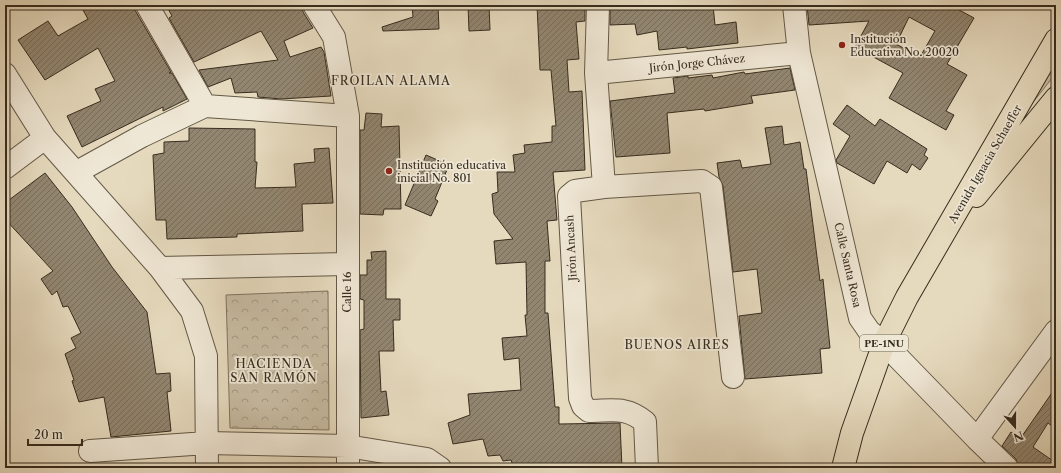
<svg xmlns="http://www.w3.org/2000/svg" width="1061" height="473" viewBox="0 0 1061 473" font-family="'Libre Caslon Text',serif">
<defs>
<pattern id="forest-crowns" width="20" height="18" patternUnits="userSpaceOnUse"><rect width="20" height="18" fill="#c8bca3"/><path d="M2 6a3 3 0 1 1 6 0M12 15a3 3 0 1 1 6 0" fill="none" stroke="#a39984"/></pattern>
<pattern id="building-hatch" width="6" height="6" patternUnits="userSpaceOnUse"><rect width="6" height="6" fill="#928671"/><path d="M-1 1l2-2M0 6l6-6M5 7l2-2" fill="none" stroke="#786e5c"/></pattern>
</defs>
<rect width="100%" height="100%" fill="#e6dabe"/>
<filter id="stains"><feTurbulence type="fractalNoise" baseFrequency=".005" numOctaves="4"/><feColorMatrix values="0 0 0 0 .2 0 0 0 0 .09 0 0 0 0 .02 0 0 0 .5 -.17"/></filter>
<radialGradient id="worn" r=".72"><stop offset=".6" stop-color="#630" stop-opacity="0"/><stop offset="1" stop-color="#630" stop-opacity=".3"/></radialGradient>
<path fill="#c8bca3" stroke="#807460" d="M1056,62V73L1027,110L1024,109Z"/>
<path fill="url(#forest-crowns)" stroke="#807460" d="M328,291L329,430L230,428L226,295Z"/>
<path fill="url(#building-hatch)" stroke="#372c1e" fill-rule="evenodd" d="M92,5H132L171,72L169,73H172L187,99L163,111V107L82,147L67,116L101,101L95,89L115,81L98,48L45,80L18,40L48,21L58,36L88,19L83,10Z
M166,5H302L303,12L313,28L284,41L290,57L321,47L324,52L331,96L281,99L258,97L257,92L235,93L231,78L208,87L199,70L278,60L261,31L194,62L169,18L172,16Z
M412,5H438L439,29L383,31L382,27L413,17Z
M468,5H489L490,30L469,31Z
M537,5H585V21L576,22L579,59L567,60L569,92L582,91L585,170L553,172L557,220L547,221L550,261H545V313H548L555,407H559V424L620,423L622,468H592V466L514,468L511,460L503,461L500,455L488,456L483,439L453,444L448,423L470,415L468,394L521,390L519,358L504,360L502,338L527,336L525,315H527L526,262L496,264L494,241L513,239L494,214L492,194L498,192L497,172H515L513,155L525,153L524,145L552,142V126H556L551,70H540Z
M610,5H673V9L713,5L715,25L736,22L738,43L687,49V47L659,50L657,31L637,35L635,24L610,25Z
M807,5H950L974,18L947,64L967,75L946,111L954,115L946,130L889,98L903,73L855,47L869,21L809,25ZM909,17L935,31L920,57L896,44Z
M790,68L795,90L751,96L753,103L705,111L704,109L667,113L670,153L616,157L610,101L675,93L673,78L688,76V78L712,75L713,78L744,72L745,74Z
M847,105L875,126L880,119L927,149L924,155L928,158L920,170L912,164L907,173L887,161L874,184L837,163L836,160L850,136L833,124Z
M366,113L382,114L381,127L399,126L401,209H384L383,215L360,214V130H364Z
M782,126L784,145L800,142L804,169H806L820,281L823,279L830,348L820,349L822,373L745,379L739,316L762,313L757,269L733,272L723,186L719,177L717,163L740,160L742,168L771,164L765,128Z
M189,128L255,129V162H257L255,188L296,187L294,164L315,162L314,149L329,148L333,203L302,204L303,231L237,234V237L167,239L166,220H156L153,155L164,153V142L189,141Z
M426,155L449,165L435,199L438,201L431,216L405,205Z
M45,173L72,207L112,267L147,312L156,374L170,373L171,391L167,392L171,431L111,437L104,397L79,402L72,381L74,380L65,354L76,348L71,338L81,333L68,306L63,307L57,291L52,295L41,279L53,271L5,219V203Z
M386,251V299H400V320H393L394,351H379L381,392L386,391L389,415L361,418L360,330L364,329V300L360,299V275H367V260H372L371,252Z
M1056,387V429L1048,423L1033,447L1056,463V468H1019L1016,459L1002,446L1011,432L1020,439Z"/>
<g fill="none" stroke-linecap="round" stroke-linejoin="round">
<defs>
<path id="minor" d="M147,5L205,106
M314,5L334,37L348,116V468
M598,5L596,73L604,187
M794,5L799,53L860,318L869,331L884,343L977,439L1007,468
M596,73L799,53
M5,74L45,138L160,268L192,311L206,356L207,468
M5,168L45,138
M77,172L142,136L205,106L348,116
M160,268L346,264
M977,439L1056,331
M90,451L207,443L347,446L427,459L440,468
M647,468L645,422C626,406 612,411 589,411L583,406L580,398L569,196L575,191L604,187L702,181L711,187L733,377"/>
<path id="major" d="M976,196L1056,98
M843,468L852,433L884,343L907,297L1056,40"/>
</defs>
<use href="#minor" stroke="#635846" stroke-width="24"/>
<use href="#major" stroke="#372c1e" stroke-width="24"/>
<use href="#minor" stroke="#efe7d5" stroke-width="22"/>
<use href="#major" stroke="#e6dabe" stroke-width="22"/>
</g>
<g fill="#8f2418" stroke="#efe7d5" stroke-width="1.5">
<circle cx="842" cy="45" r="4"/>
<circle cx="389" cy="171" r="4"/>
</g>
<g text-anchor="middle" stroke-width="3.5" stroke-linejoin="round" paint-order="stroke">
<rect fill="#efe7d5" stroke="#6e6455" stroke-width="1" x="860" y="335" width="48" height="16" rx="3"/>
<g font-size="10" font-weight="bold" fill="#372c1e">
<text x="884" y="347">PE-1NU</text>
</g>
<g font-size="11" fill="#372c1e" stroke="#efe7d5" text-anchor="start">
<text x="850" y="43">Institución<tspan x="850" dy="13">Educativa No. 20020</tspan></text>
<text x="397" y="169">Institución educativa<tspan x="397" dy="13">inicial No. 801</tspan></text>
</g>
<g font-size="11" fill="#372c1e" stroke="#efe7d5">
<text transform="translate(697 63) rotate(-6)" y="4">Jirón Jorge Chávez</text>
<text transform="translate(985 164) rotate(-60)" y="4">Avenida Ignacia Schaeffer</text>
<text transform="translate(571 248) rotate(-93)" y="4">Jirón Ancash</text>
<text transform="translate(848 265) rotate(77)" y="4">Calle Santa Rosa</text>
<text transform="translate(347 292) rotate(-90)" y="4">Calle 16</text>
</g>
<g font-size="12" letter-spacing="1" fill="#372c1e" stroke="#efe7d5">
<text x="391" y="85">FROILAN ALAMA</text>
<text x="677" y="349">BUENOS AIRES</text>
<text x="274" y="368">HACIENDA<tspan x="274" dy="14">SAN RAMÓN</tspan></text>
</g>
</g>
<rect width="1061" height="473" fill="none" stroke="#e6dabe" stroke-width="20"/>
<rect x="6" y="6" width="1049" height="461" fill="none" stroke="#372c1e" stroke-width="2"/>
<rect x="10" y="10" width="1041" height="453" fill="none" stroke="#372c1e"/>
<g transform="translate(1015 427) rotate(159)" stroke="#efe7d5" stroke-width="3" paint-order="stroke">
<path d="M0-3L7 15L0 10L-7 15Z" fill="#372c1e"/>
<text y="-6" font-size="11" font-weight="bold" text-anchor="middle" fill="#372c1e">N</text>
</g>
<path d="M28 439v6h54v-6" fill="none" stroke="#372c1e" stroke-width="2"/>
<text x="34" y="439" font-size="12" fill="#372c1e" stroke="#efe7d5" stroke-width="3" paint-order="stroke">20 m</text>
<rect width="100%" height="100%" filter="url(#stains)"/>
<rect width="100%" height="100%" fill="url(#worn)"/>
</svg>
